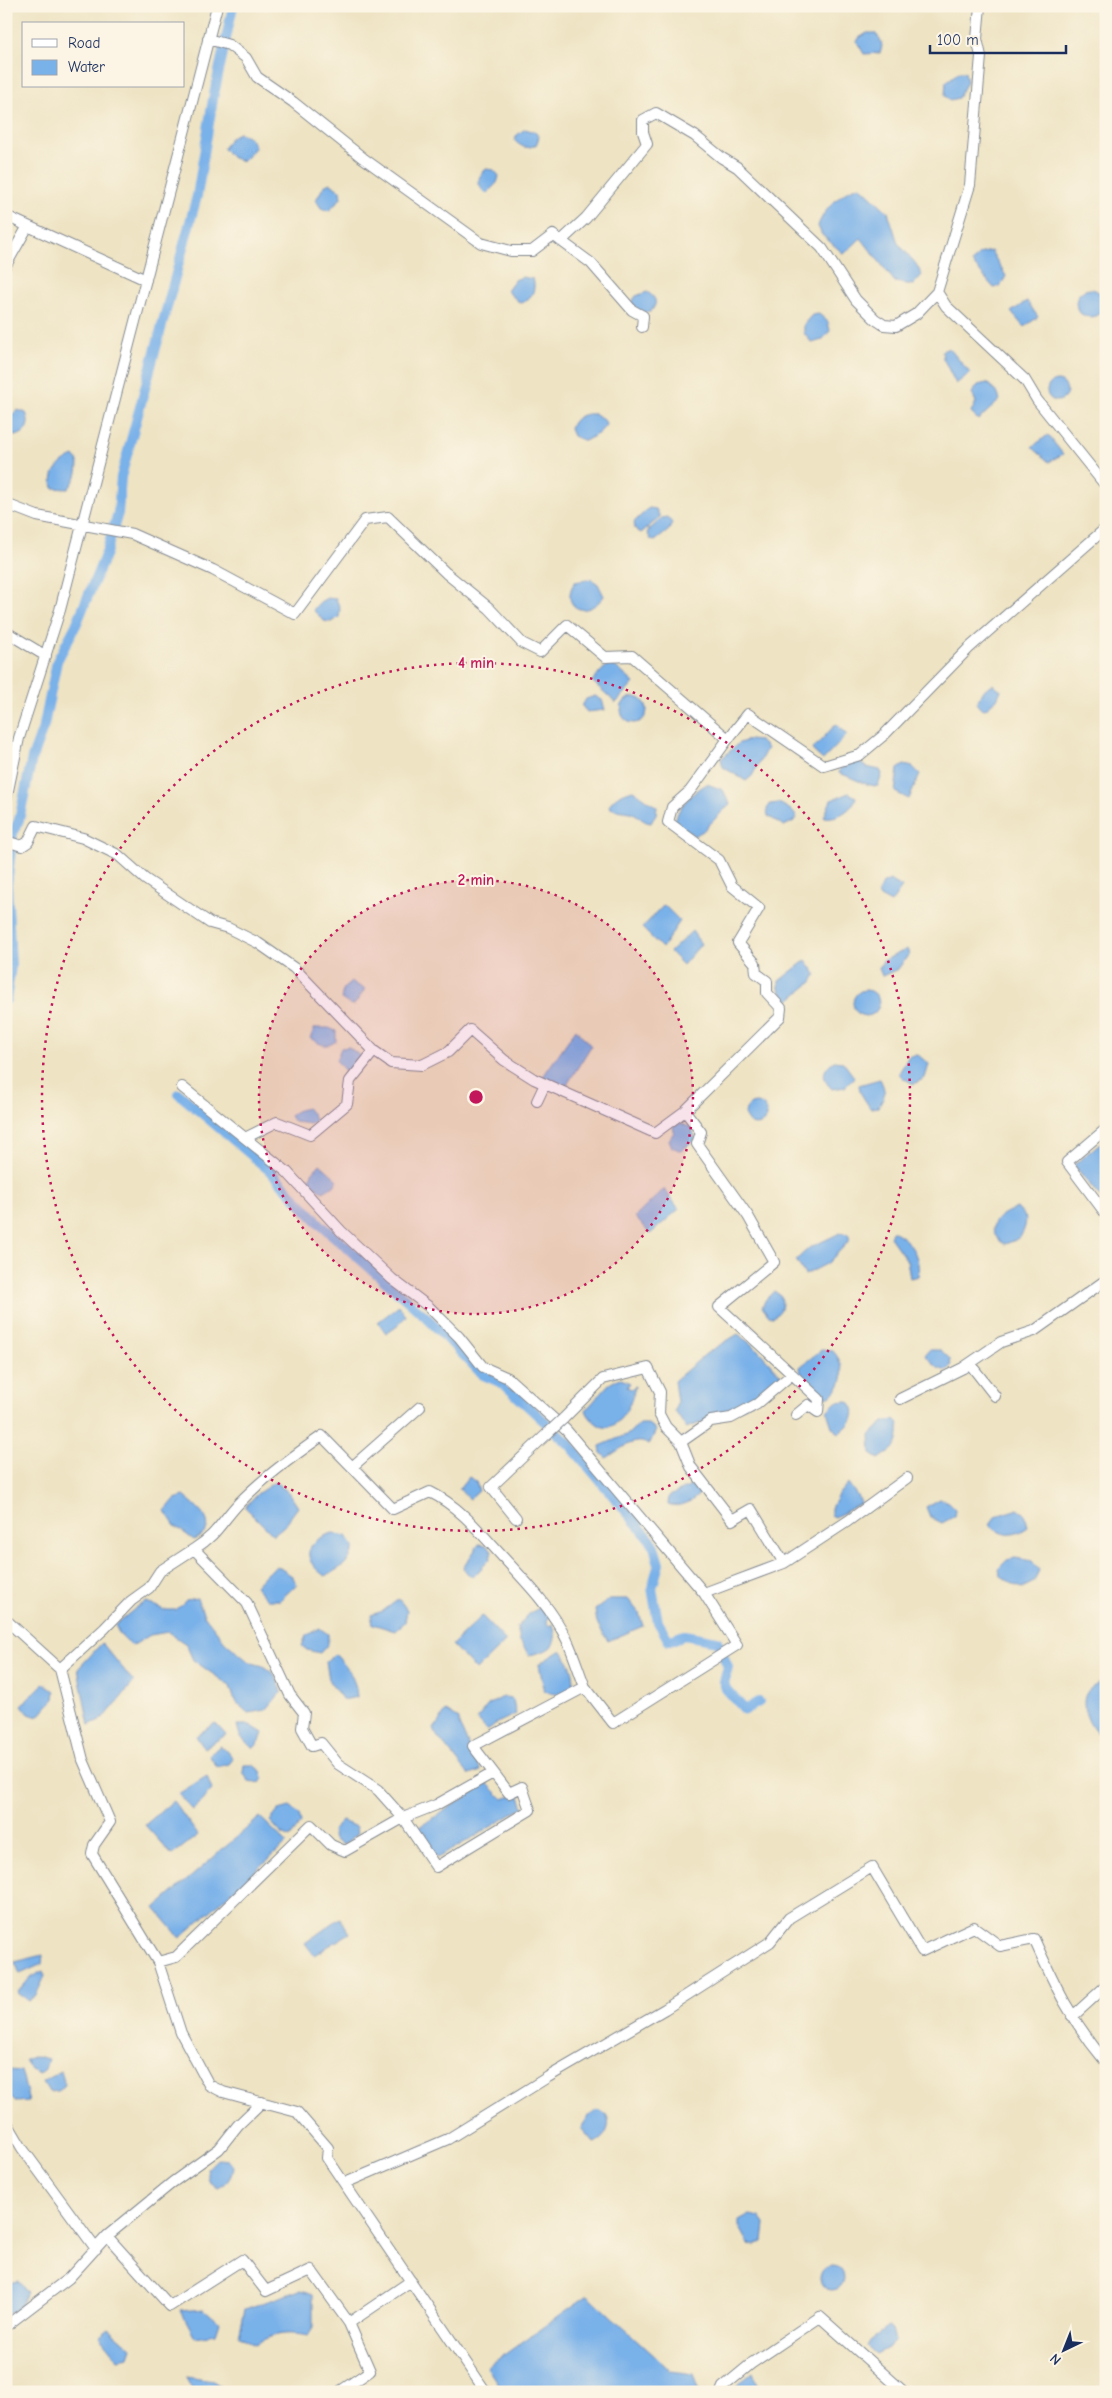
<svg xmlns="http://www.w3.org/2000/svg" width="1112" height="2398" viewBox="0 0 1112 2398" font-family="'Comic Neue',sans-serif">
<rect width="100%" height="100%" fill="#fcf5e5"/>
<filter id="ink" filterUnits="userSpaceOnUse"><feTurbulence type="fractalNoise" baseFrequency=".02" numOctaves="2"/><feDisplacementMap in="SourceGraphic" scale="10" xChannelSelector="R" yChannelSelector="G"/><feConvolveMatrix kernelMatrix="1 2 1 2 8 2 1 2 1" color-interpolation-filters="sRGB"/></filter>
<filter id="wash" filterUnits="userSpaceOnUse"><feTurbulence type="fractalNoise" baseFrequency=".0096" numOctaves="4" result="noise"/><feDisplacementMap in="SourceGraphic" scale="20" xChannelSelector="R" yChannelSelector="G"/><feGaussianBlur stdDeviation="1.12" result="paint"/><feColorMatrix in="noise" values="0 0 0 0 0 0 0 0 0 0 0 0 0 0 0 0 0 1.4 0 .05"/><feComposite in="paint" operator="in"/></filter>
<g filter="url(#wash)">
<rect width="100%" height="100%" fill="#eee3c3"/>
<path fill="#79b1e9" stroke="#4a70a4" d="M867,33H875C881,40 884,44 880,53L864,54L857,42L859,38Z
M959,72H965L967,82L958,98L950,100L945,96L946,82Z
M525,129L535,132L539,137L536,145C526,149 523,148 515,141L516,136Z
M239,133C248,135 253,139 255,148L243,161L233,158L223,149L231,137Z
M486,169L494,170L499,176L497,183L486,194C477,185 476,178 486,169Z
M330,183L340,191L341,198L329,211L321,208L316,200L324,186Z
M860,186L888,212L898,243L916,264L922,275L913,285L895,282L861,238L844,254L822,235L818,226C823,210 843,190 860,186Z
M991,251L1006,276L1001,285L994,288L972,263L979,254Z
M522,277L533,279C537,290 530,301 520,303L507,291L515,280Z
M1076 303a14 14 0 1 1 28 0a14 14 0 1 1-28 0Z
M647,292C657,298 658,304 650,312H641L631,303L636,296Z
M1027,301L1038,317L1024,327L1011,312Z
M819,314L828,322L830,331L822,340L812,343L804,333V324L812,315Z
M949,348L970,373L956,384L943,358L942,351Z
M1047 391a10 10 0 1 1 20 0a10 10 0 1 1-20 0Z
M987,383L997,392L1000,400L978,420L971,413L976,402L972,393L978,385Z
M18,410L26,413C31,423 27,435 14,436L6,426L10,416Z
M594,414L605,421L606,425L599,433L585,441L573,436L570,429C573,418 582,413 594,414Z
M1048,435L1063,454L1049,462L1032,447Z
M74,456L78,461C78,473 76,480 68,489L53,488C49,472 60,462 74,456Z
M649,508L656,509L660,517L641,533L635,529L634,522Z
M667,517L672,523L669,530L655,541L651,540L647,532L662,518Z
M591,579L598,584L604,596C584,623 559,604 575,582Z
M327,598L336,599L340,608L339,617L331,622L324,621L313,610L320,602Z
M610,662L634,683L616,703L592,681Z
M993,684L1001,690L997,699L985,709L980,708L976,703L985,689Z
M595,696L602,700L605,710L587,712L582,706L586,699Z
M621 710a13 13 0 1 1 26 0a13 13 0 1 1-26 0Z
M836,724L847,735L823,760L812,750Z
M749,740L760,741L767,748L752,776L746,781L723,767L721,759L739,743Z
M857,761L866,767L880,770L882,774L878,786C865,786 852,777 839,773L840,769Z
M904,765L913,767L920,774L909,799L895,792L898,769Z
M707,784L723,790L730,804L703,831L694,836L675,821C678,806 694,791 707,784Z
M633,790L657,807L656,814L651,823C642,822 640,816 633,813C625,810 617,812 609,807C612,797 623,793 633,790Z
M849,793L856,797C853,810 837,819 824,817L831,800Z
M779,803L791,810L797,817L794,821L784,826L768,816L767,809L770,804Z
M890,880L902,887L891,903L880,897L878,893L882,884Z
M664,905L680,921L662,948L642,928Z
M692,931L701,944L683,965L670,952Z
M907,949L909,954L898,969L882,976L879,968L883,961Z
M806,960L816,974L812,982L787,1002L779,988V981Z
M351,982L365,989L355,1004L351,1005L341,999L343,989Z
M853 1003a13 13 0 1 1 26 0a13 13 0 1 1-26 0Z
M315,1028H329L336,1031V1041C326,1049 320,1044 310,1038Z
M576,1029L591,1046L565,1088L542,1078Z
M349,1047L361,1057L353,1071H345L336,1060L341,1048Z
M918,1055L929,1064L925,1078L914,1084L903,1078L899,1073L909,1056Z
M834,1061L843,1062L854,1077L845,1087L832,1089C821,1079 822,1069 834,1061Z
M880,1079C886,1091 886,1096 878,1107L870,1108L860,1092L859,1085Z
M745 1114a11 11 0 1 1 22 0a11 11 0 1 1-22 0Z
M306,1108L313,1114L315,1120L311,1124L294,1122L290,1116L296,1111Z
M680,1123L692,1128L695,1139L681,1151L672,1147L669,1140L674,1132L673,1126Z
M1106,1138V1201L1104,1202L1074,1165Z
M320,1164L338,1180L334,1186L323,1192L309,1182L312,1173Z
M664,1189L679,1209L650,1234L635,1217Z
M1017,1208L1026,1218C1025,1234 1020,1240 1004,1244C982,1228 997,1215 1017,1208Z
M892,1231C910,1239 921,1257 918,1276L910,1278L907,1261L890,1237Z
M840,1233L848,1234L850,1240L828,1263L805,1275L796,1260L809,1248Z
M774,1291L781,1296C783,1306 782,1311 773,1317L769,1316L762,1307L766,1299Z
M399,1306L406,1316L395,1328L386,1333L378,1322Z
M738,1334L755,1347L781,1375L767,1391L743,1408L686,1428L675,1411L677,1402L674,1381L707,1353Z
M821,1350L833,1351C846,1365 847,1388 827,1397L801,1375L800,1367Z
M929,1350H941L950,1359L951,1366L947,1371L938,1368L925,1355Z
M619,1378L630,1383L627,1387L631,1389L635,1386C633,1402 615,1440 596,1423C591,1419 588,1416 586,1410L608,1385Z
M848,1401C860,1412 851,1425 839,1433L832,1427L827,1411L836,1402Z
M895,1420L899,1424C900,1447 896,1447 879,1459L871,1454L870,1435L884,1422Z
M639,1424H648L656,1430L649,1445C634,1435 619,1451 606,1458L601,1453L600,1446L628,1434Z
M469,1477L476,1482L479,1491L470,1499L459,1489Z
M695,1481L703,1487C699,1500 681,1508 668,1505L669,1496L689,1487Z
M275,1482L288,1492L298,1507L284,1526L273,1535L245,1507L257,1494Z
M848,1483L860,1500V1504L835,1517L831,1515V1508L838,1495Z
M184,1496C199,1508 223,1527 194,1540L175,1526L165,1511L175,1499Z
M940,1499L949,1502L956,1509L955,1516L942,1523L930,1517L926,1507Z
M1018,1509L1025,1514L1028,1527C1014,1537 1003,1537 989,1525L996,1516Z
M333,1533L346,1536L354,1547C349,1565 340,1568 325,1576C300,1559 305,1541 333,1533Z
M479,1544L486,1545L492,1551L490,1559L474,1576H470L463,1568Z
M1015,1558L1032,1561L1039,1570L1034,1582L1022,1588L1014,1585L1000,1575L999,1568L1007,1560Z
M277,1566L292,1576L297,1584L280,1600H267L255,1586L267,1573Z
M197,1598L204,1615L225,1642L249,1662L263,1666L274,1674L282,1691L266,1710L248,1713L235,1701L230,1686L193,1660L186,1644L168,1632L150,1635L132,1646L119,1633L115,1625L137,1607L147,1602L164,1610H176L186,1600Z
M399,1599L407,1610L405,1622L395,1631L373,1624L371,1615L383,1611Z
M610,1599H628L639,1613L643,1626L608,1641L597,1623L595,1610Z
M539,1608L549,1617L547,1621L548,1626L553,1624C560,1647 549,1651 529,1655L520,1641L517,1627L530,1613Z
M482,1616L506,1641L476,1670L452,1645Z
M319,1628L328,1634V1644L320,1653L307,1650L302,1646L306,1636Z
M102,1643L134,1682L104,1718L89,1725L78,1669Z
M561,1650C570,1661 577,1676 572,1689C562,1695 554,1696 544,1690L539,1664Z
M335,1654C347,1667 356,1678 357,1697L343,1700L329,1681L326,1661Z
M1106,1680V1739C1092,1735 1079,1707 1086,1694C1089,1687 1099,1684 1106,1680Z
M44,1683L55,1691L54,1699L38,1717L29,1714L22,1705Z
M503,1697L513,1700L516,1714L495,1724L487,1731L477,1719L488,1705Z
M446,1711L459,1719V1725L481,1771L469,1775L437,1736L434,1729Z
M215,1723L226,1735L204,1748L196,1736Z
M237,1725H250L263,1733L260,1741L253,1749L240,1736Z
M220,1746L228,1751L233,1759L229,1764L217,1767L209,1755Z
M244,1765H253L261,1771L263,1778L260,1783L249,1781L243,1773Z
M207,1776L212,1790L193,1810L178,1794Z
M487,1783L503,1799L519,1794L524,1807L438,1858L418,1828Z
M173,1801L198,1835L172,1855L145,1825Z
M290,1807L299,1814L301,1823L290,1838L281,1833L270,1821L279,1810Z
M260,1817L287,1843L180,1938L155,1908Z
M342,1821L356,1827L357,1834L344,1845L334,1840L332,1831Z
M340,1918L350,1933L314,1955L305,1943Z
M43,1955L42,1964L20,1974L15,1962Z
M43,1971L45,1976L36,1995L28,2001L17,1993L31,1977Z
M36,2056L48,2059L45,2069L40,2074L31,2070L25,2060Z
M9,2070L21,2071L29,2101L17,2102L6,2093V2074Z
M61,2071L65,2085L58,2091L49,2092L43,2082Z
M597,2110C616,2114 609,2138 594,2143L581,2128L588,2117Z
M217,2159L227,2160L233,2167C232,2177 227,2184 218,2188L209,2181L207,2169Z
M750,2215L760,2217L765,2224L763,2241L755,2246L749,2244L739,2226V2221Z
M820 2278a12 12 0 1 1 24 0a12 12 0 1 1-24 0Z
M18,2281L27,2292C23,2303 18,2312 6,2314V2284Z
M300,2290L313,2294V2328L308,2336C287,2332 275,2333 255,2344L239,2336L245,2309Z
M588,2295L671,2371L693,2374L699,2392H503L487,2367Z
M204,2309L219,2322L215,2334L195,2337L181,2311Z
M888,2327L892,2329L895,2341L888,2348L876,2354L867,2346L870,2340Z
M109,2328L132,2348L129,2357L118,2359L99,2336Z
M753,2372L759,2388L756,2392H729Z
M186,2377L213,2381L230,2392H194Z"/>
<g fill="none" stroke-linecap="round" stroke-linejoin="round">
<path stroke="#79b1e9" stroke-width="10" d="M6,1000L11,966L7,885L13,833L19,820L32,758L44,725L57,661L76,625L106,553L118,513L121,477L197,196L213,99L233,6
M179,1094L270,1171L321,1225L425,1316L483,1375L504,1384L570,1445L653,1543L659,1564L652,1588L658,1622L669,1641L684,1635L717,1641L728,1667L724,1682L726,1689L745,1710L759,1702"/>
</g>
</g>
<g filter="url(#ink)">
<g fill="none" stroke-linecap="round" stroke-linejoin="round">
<defs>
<path id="minor" d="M980,6L977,39L981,56L970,185L937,292L946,306L1025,380L1037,400L1106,486
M208,39L229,45L246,58L257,77L293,102L363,158L481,243L511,251H532L553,235L591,263L632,310L643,316L642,327
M6,216L146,280
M561,241L586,218L647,144L643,132V120L656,113L695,136L722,158L737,167L822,248L856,300L875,319L884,325L896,326L916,314L937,292
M6,265L28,226
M6,504L37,516L132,534L213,570L295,614L365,520L388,517L446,573L489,608L522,643L540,652L567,625L605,657L632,656L728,739L690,791L672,807L668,822L719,860L732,886L759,908L738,943L755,963L756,973L767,981V993L781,1008L780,1017L685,1111
M6,632L46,656
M728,739L748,714L824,766L860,755L884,735L969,648L1106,528
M6,800L19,738L60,610L217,6
M6,841L22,846L28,842L36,826L83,838L118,855L145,879L210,923L228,928L258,943L294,968L374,1051L391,1063L422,1065L448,1052L470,1030L504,1060L534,1079L655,1133L685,1111L701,1132L697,1144L748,1216L774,1262L719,1307L819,1399L818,1412L808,1405L796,1415
M537,1101L545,1084
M1106,1129L1067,1162L1106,1214
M245,1138L277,1122L310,1135L347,1104L350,1081L374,1051
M970,1364L995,1396
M900,1399L963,1368L1001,1342L1034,1331L1106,1280
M563,1419L603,1379L648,1368L660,1392L659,1414L666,1427L681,1442L691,1467L732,1520L751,1509L784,1563L704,1593
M681,1442L711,1421L731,1418L757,1404L791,1375
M352,1467L420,1407
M516,1518L491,1487L549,1432
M194,1549C218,1534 221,1522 239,1503C264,1477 293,1456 322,1436L393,1509L430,1492C459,1506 480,1532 501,1555C525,1581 552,1608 567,1640C574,1655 579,1672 585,1687
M784,1563L848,1521L907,1478
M6,1620L60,1669L83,1760L110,1822L94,1845L92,1854L158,1962L181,2033L209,2085L223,2092L297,2112L328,2148L327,2158L486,2392
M60,1669L104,1629L131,1601L149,1588L160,1571L194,1549L247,1603L290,1695L304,1713L302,1728L312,1746L321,1743L338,1764L378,1790L403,1818L436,1805L493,1773
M158,1962L176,1957L311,1825L331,1845L345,1851L403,1818L436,1867L530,1810L522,1787L509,1793L473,1746L585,1687L613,1723L737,1645L704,1593L566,1430L508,1378L483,1367L459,1337L429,1307L392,1279L341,1231L287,1172L182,1087
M1072,2017L1106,1986
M6,2121L22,2148L96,2249
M345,2183L448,2139L548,2077L665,2009L770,1942L789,1918L872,1867L922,1951L974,1927L1000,1946L1034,1939C1055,1986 1072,2022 1106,2062
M107,2236L173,2182L219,2149L238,2125L262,2102
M349,2323L411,2281
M6,2326L69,2278L107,2236L170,2306L242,2260L266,2291L311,2270L349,2323L370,2371L339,2392
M721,2392L723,2387L752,2363L820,2317L904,2392"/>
</defs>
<use href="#minor" stroke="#848990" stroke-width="12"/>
<use href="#minor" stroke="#fff" stroke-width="10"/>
<defs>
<path id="minor-bridge" d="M549,1432L563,1419"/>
</defs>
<use href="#minor-bridge" stroke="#848990" stroke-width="12" stroke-linecap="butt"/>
<use href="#minor-bridge" stroke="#fff" stroke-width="10"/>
</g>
</g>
<circle cx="476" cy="1097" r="217" fill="#c2185b" fill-opacity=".12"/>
<g fill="none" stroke="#c2185b" stroke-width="2.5" stroke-dasharray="2.5 5">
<circle cx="476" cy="1097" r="217"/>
<circle cx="476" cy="1097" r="434"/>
</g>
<circle cx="476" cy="1097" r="8" fill="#c2185b" stroke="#fcf5e5" stroke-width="2.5"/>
<g font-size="15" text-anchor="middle" font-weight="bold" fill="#c2185b" stroke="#fcf5e5" stroke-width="4" stroke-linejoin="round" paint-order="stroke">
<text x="476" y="668">4 min</text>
<text x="476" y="885">2 min</text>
</g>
<rect width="1112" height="2398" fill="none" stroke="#fcf5e5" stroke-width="25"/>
<rect x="22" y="22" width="162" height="65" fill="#fcf5e5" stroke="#a2a6af"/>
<rect x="32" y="39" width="25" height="8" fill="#ffffff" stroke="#a2a6af"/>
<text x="68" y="48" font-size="15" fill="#1b2f5e">Road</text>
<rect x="32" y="60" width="25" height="15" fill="#79b1e9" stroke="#a2a6af"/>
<text x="68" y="72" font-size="15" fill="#1b2f5e">Water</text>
<g transform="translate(1064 2350) rotate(223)" stroke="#fcf5e5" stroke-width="4" paint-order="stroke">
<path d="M0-4L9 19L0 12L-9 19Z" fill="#1b2f5e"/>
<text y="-8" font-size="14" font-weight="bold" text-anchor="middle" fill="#1b2f5e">N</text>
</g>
<path d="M930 45v8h136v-8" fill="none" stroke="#1b2f5e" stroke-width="2.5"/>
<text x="937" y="45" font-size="15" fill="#1b2f5e" stroke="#fcf5e5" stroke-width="4" paint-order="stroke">100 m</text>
</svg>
